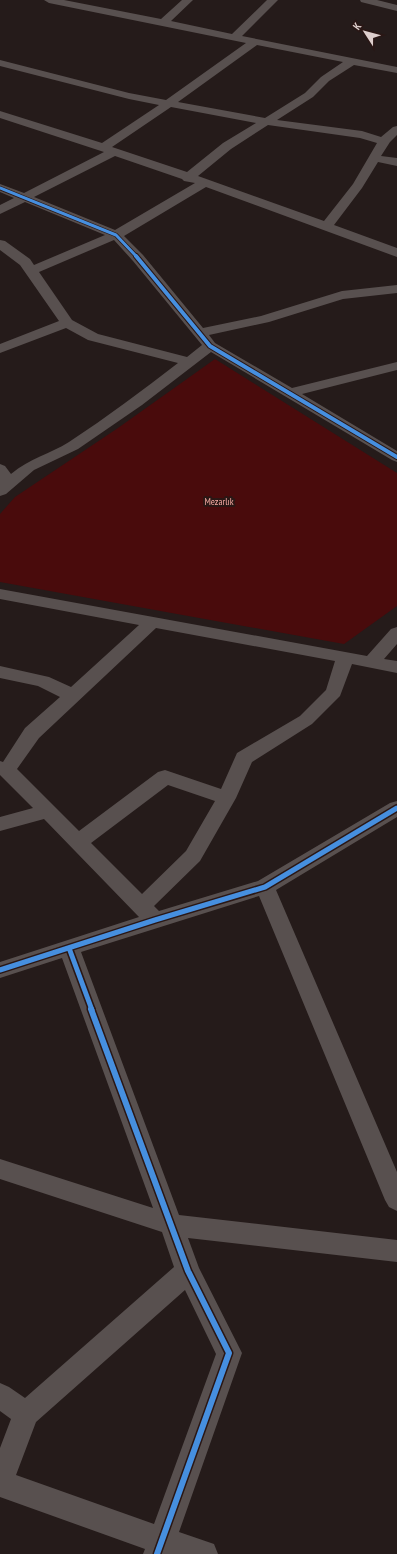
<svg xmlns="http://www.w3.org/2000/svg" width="397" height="1554" viewBox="0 0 397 1554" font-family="'PT Sans Narrow',sans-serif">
<rect width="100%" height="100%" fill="#251b1a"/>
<path fill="#490b0c" d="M215,359L397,473V606L344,644L0,582V514L15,497L118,428Z"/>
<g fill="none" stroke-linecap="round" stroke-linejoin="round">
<path fill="#58504f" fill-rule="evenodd" d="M44,0H64L161,19L182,0H193L171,21L232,34L267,0H278L242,36L397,67V73L354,65L329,81L313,97L277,120L362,131L381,137L393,127L397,126V135L390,142L381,156L397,158V166L378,162L362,188L334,225L397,248V257L206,187L124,236L143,255L203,328L261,316L342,291L397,285V293L343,299L269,322L209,335L215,343L292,388L397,362V370L302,394L397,451V462L392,460L211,352L142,405L78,449L34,470L6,494L0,496V464L5,466L11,474C30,458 50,454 69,442C107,417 143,390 178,363L88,340L66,328L0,353V344L59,321L20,265L0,250V240L5,241L30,259L34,265L105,235L25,202L0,214V205L14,198L0,192V184L24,193L104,152L0,118V111L102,143L159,105L129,99L0,66V60L129,93L166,100L246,43L49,3ZM257,45L343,62L321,77L305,93L265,118L178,102ZM171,107L256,123L223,143L187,172L112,147ZM268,125L360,138L377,143L353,184L324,221L198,176L231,149ZM115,156L182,179L184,181L195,183L115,230L34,197ZM114,240L133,261L202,345L187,357L98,334L72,320L39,272Z
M360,0H377L397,5V11L361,2Z
M0,589L367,656L391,629L397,627V644L384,659L397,661V673L352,664L340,696L312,724L252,762L236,798L200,861L154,906L159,911L258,881L390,803L397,801V817L276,890L397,1172V1211L389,1207L385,1200L259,896L81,952L179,1215L397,1240V1262L188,1238L199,1268L242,1353L179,1532L214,1544L218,1554H143L145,1549L0,1497V1448L11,1419L0,1411V1383L9,1387L25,1398L174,1267L162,1232L0,1179V1159L153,1208L62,958L0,978V962L139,917L44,819L0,831V817L33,808L0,775V761L3,762L25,728L60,697L38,686L0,678V666L49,677L71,687L139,625L0,599ZM156,628L335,661L326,690L300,716L237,753L221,789L165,770L158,772L79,831L17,769L39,738ZM168,785L215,801L186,851L142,894L91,843ZM185,1290L216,1354L154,1524L16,1475L36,1422Z"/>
<defs>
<path id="cycleway-far3" d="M0,188L116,235L137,257"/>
<path id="cycleway-far2" d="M136,256L210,346L397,457"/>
<path id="cycleway-far1" d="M69,948L92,1010
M0,970L155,920L265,887L397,808"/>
<path id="cycleway" d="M91,1009L188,1271L229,1353L157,1554"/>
</defs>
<use href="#cycleway-far3" stroke="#2a1715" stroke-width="4.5"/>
<use href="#cycleway-far2" stroke="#2a1715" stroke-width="6"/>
<use href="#cycleway-far1" stroke="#2a1715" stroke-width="8"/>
<use href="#cycleway" stroke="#2a1715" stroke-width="9"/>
<use href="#cycleway-far3" stroke="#468fdf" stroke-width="3"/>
<use href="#cycleway-far2" stroke="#468fdf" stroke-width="4"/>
<use href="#cycleway-far1" stroke="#468fdf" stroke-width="5"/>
<use href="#cycleway" stroke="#468fdf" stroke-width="6"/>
</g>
<g text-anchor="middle" stroke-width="4" stroke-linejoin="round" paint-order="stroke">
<g font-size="10" fill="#f4a9a2" stroke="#2a1715">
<text x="219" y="505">Mezarlık</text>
</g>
</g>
<g transform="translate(365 32) rotate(306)" stroke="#2a1715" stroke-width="3" paint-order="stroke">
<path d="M0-3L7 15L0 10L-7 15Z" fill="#ddcfcd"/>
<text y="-6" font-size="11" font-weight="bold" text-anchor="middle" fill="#ddcfcd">K</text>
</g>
</svg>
